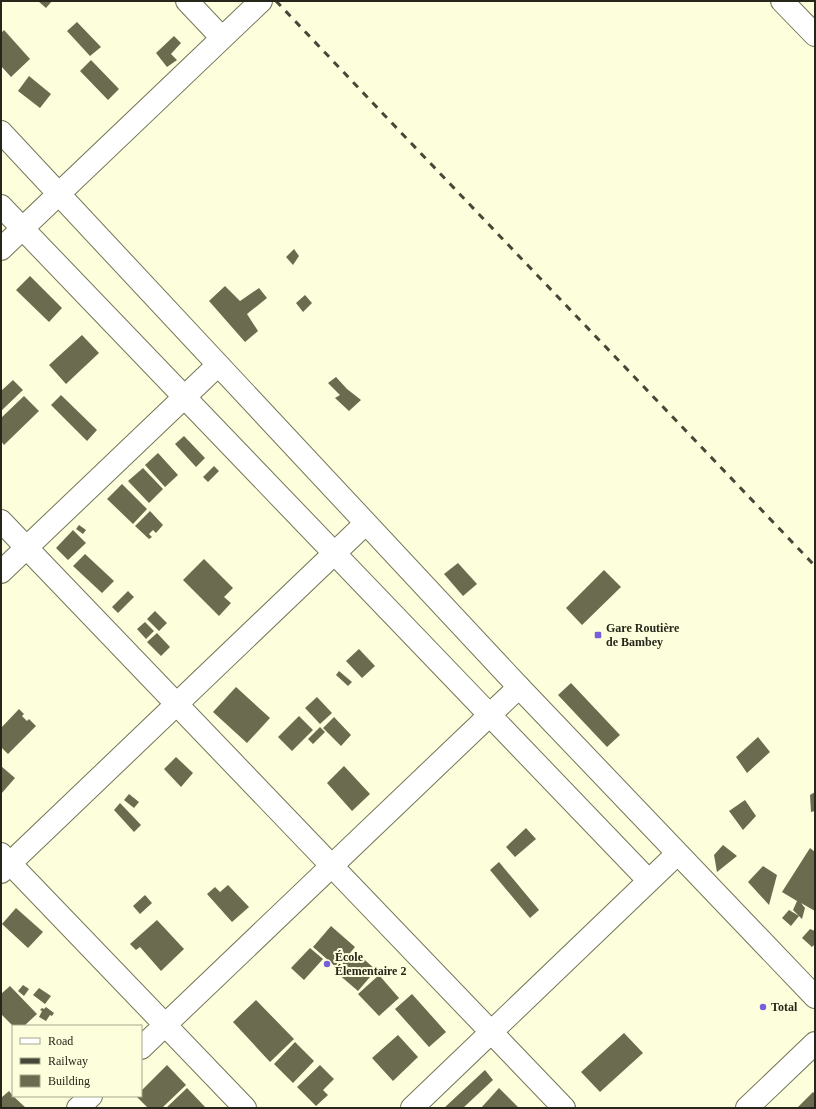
<svg xmlns="http://www.w3.org/2000/svg" width="816" height="1109" viewBox="0 0 816 1109" font-family="'Times New Roman',serif">
<rect width="100%" height="100%" fill="#fcfedc"/>
<path fill="#6b6c4f" d="M38,1H52L46,8Z
M77,22L101,47L90,56L67,31Z
M4,30L30,59L11,77L1,66V33Z
M174,36L181,43L171,54L177,60L167,67L156,53Z
M91,60L119,89L108,100L80,71Z
M29,76L51,94L40,108L18,91Z
M294,249L299,256L293,265L286,257Z
M30,276L62,308L49,322L16,290Z
M225,286L240,301L259,288L267,298L247,314L258,331L245,342L209,301Z
M305,295L312,303L303,312L296,303Z
M82,335L99,353L66,384L49,365Z
M336,377L347,389L361,400L349,411L335,398L340,395L328,383Z
M13,380L23,390L1,411V391Z
M61,395L97,430L87,441L51,405Z
M24,396L39,411L4,445L1,441V418Z
M184,436L205,458L196,467L175,444Z
M158,453L178,475L165,487L145,465Z
M214,466L219,471L208,482L203,477Z
M143,468L163,489L149,503L128,481Z
M122,484L147,509L133,524L107,499Z
M150,511L163,525L156,533L153,530L149,534L152,537L149,539L135,526Z
M79,525L86,530L83,534L76,529Z
M73,530L86,543L68,560L56,548Z
M85,554L114,581L102,593L73,566Z
M204,559L233,588L224,597L231,603L219,616L183,580Z
M458,563L477,584L463,596L444,574Z
M604,570L621,587L582,625L566,608Z
M128,591L134,597L118,613L112,607Z
M155,611L167,623L159,631L147,619Z
M145,622L154,631L146,639L137,629Z
M157,633L170,647L161,656L147,642Z
M359,649L375,666L362,678L346,661Z
M339,671L352,682L348,686L336,675Z
M571,683L620,735L607,747L558,695Z
M236,687L270,718L247,743L213,712Z
M317,697L332,713L320,724L305,708Z
M19,709L24,714L22,716L27,721L29,719L36,726L8,754L1,747V728Z
M299,716L313,730L292,751L278,737Z
M334,717L351,735L341,746L323,728Z
M320,727L325,732L313,744L308,739Z
M758,737L770,752L747,773L736,757Z
M176,757L193,773L181,787L164,769Z
M1,766L15,778L1,794Z
M344,766L370,794L352,811L327,783Z
M815,792V811L811,812L810,795Z
M129,794L139,802L134,808L124,800Z
M745,800L756,816L743,830L729,811Z
M120,803L141,825L134,832L114,810Z
M526,828L536,839L515,857L506,847Z
M723,845L737,856L717,872L714,855Z
M810,848L815,852V911L801,903L805,908L802,919L799,916L791,926L782,918L789,910L799,916L793,910L797,901L782,892Z
M499,862L539,910L530,918L490,870Z
M763,866L777,875L769,905L748,882Z
M228,885L249,907L232,922L207,894L215,887L220,892Z
M145,895L152,903L140,914L133,906Z
M16,908L43,932L28,948L2,924Z
M157,920L184,949L161,971L140,947L136,950L130,944Z
M331,926L355,947L350,953L352,955L350,958L356,952L376,970L358,991L337,973L344,965L340,962L336,967L313,947Z
M810,929L815,931V944L812,947L802,938Z
M310,948L323,959L304,980L291,968Z
M379,975L399,998L379,1016L358,994Z
M23,985L29,989L24,996L18,991Z
M10,986L37,1014L24,1026H13L1,1014V994Z
M39,988L51,996L45,1004L33,995Z
M412,994L446,1032L429,1047L395,1009Z
M256,1000L294,1039L270,1062L233,1022Z
M46,1007L54,1013L52,1016L50,1015L46,1021L39,1017L42,1011L40,1010L42,1008L44,1009Z
M624,1033L643,1053L600,1092L581,1072Z
M398,1035L418,1057L393,1081L372,1058Z
M295,1042L314,1061L293,1083L274,1064Z
M167,1065L186,1085L162,1108H148L136,1096H141V1091Z
M320,1065L334,1079L323,1090L328,1095L316,1106L297,1087Z
M485,1070L493,1080L463,1108H444Z
M187,1088L206,1108H166Z
M499,1088L519,1108H481Z
M9,1091L13,1096L26,1108H1V1098Z
M813,1092L815,1094V1108H797Z"/>
<g fill="none" stroke-linecap="round" stroke-linejoin="round">
<defs>
<path id="minor" d="M187,1L222,38
M782,1L815,35
M1,206L649,881
M1,249L261,1
M1,521L564,1108
M1,572L218,365
M1,854L245,1108
M1,872L365,524
M141,1048L519,687
M78,1108L91,1096
M412,1108L677,854
M747,1108L815,1043"/>
<path id="major" d="M1,132L519,687L815,997"/>
</defs>
<use href="#minor" stroke="#747658" stroke-width="24"/>
<use href="#major" stroke="#747658" stroke-width="24"/>
<use href="#minor" stroke="#fff" stroke-width="22"/>
<use href="#major" stroke="#fff" stroke-width="22"/>
<path stroke="#474738" stroke-width="3" stroke-dasharray="7 7" stroke-linecap="butt" d="M276,1L389,120L815,566"/>
</g>
<g fill="#755fda" stroke="#fcfedc" stroke-width="1.5">
<rect x="594" y="631" width="8" height="8" rx="2"/>
<circle cx="327" cy="964" r="4"/>
<circle cx="763" cy="1007" r="4"/>
</g>
<g text-anchor="middle" stroke-width="4" stroke-linejoin="round" paint-order="stroke">
<g font-size="12" font-weight="bold" fill="#26261a" stroke="#fcfedc" text-anchor="start">
<text x="606" y="632">Gare Routière<tspan x="606" dy="14">de Bambey</tspan></text>
<text x="335" y="961">École<tspan x="335" dy="14">Élementaire 2</tspan></text>
<text x="771" y="1011">Total</text>
</g>
</g>
<rect width="816" height="1109" fill="none" stroke="#26261a" stroke-width="4"/>
<rect x="12" y="1025" width="130" height="72" fill="#fcfedc" stroke="#a6a88e"/>
<rect x="20" y="1038" width="20" height="6" fill="#ffffff" stroke="#a6a88e"/>
<text x="48" y="1045" font-size="12" fill="#26261a">Road</text>
<rect x="20" y="1058" width="20" height="6" fill="#474738" stroke="#a6a88e"/>
<text x="48" y="1065" font-size="12" fill="#26261a">Railway</text>
<rect x="20" y="1075" width="20" height="12" fill="#6b6c4f" stroke="#a6a88e"/>
<text x="48" y="1085" font-size="12" fill="#26261a">Building</text>
</svg>
